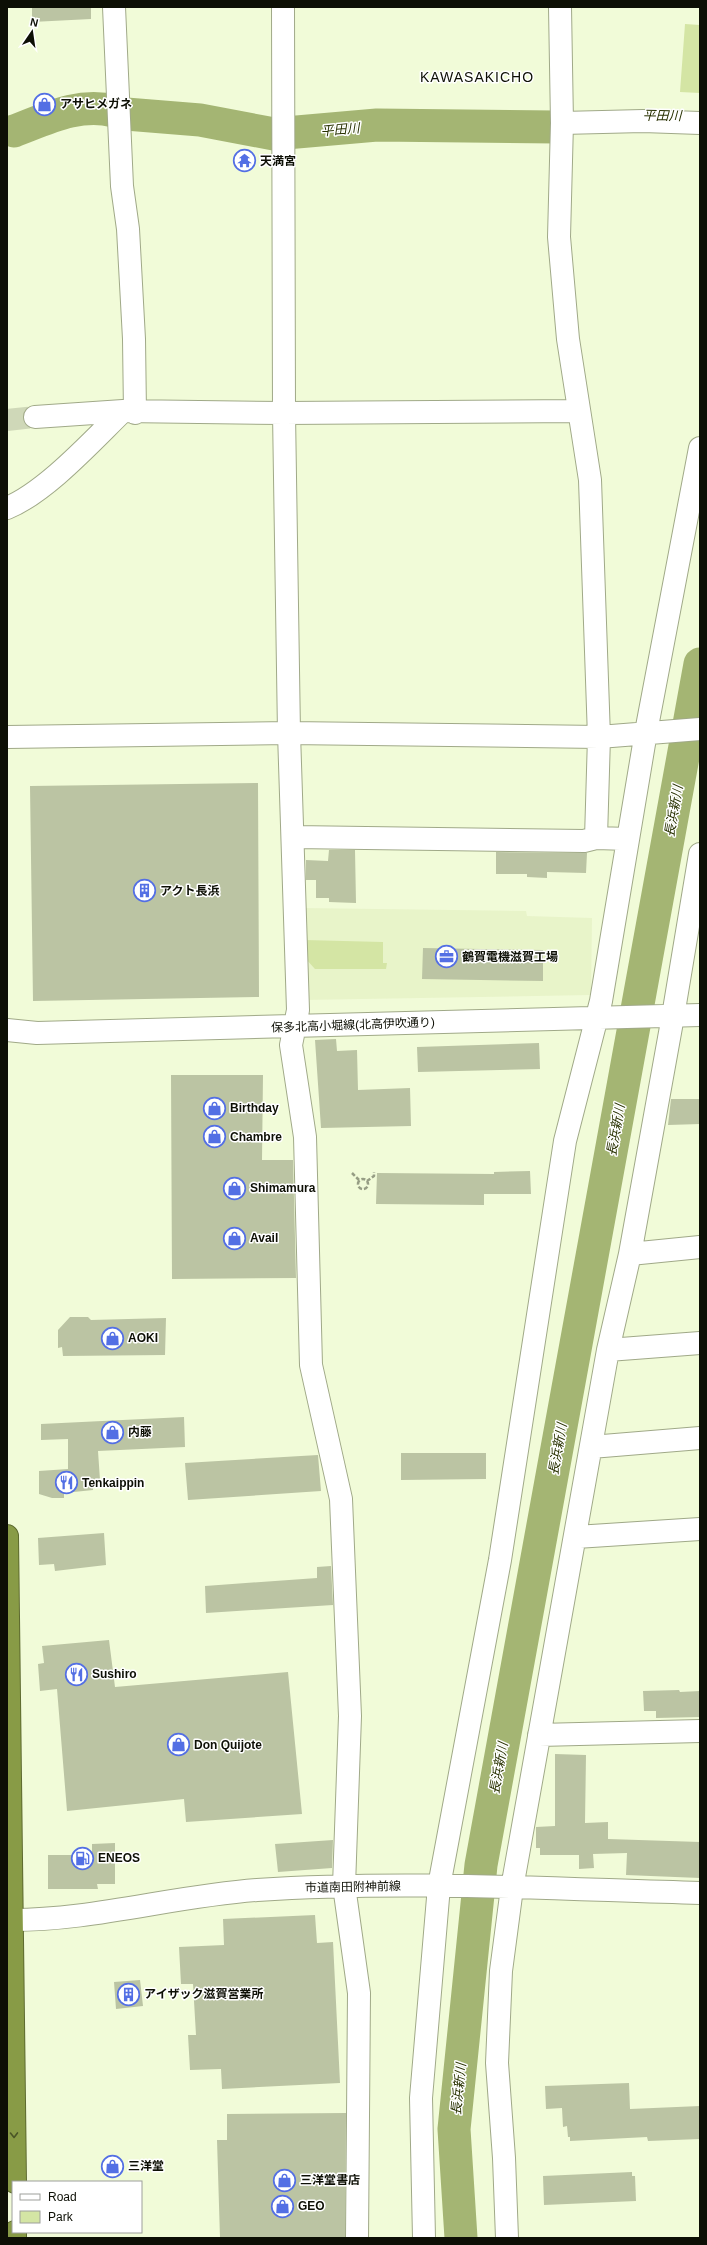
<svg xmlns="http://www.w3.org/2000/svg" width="707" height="2245" viewBox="0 0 707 2245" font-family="Arial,'Noto Sans JP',sans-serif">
<rect width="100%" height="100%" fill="#f1fbd8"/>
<path fill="#e8f4c9" d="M301,908L526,911L527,916L592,918L591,995L303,1000Z"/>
<path fill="#d4e5a4" d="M685,24L700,25V93L680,92Z
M304,940L383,942V963H387L386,969H315L305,958Z"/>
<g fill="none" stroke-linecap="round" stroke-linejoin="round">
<path stroke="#a4b573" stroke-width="33" d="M126,114L200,120L274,134L377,125L556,127
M14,131C46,119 79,102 114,111
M461,2238L454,2129L481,1865L700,664"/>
</g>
<path fill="#bbc4a3" d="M32,7H91V19L32,22Z
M258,783L259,997L33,1001L30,786Z
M329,850H355L356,903L329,902V898H316V880H306V860L328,861Z
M496,852L587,853L586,873L547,872V878L527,877V874H496Z
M423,948L543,950V981L422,979Z
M336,1039L337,1051L357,1050L358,1090L410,1088L411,1126L321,1128L315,1040Z
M539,1043L540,1069L418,1072L417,1047Z
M171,1075H263L262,1160H293L296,1278L172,1279Z
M671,1099H700V1124L668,1125Z
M530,1171L531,1194H484V1205L376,1204L377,1173L494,1174V1172Z
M70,1317H88L91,1320L166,1318L165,1355L63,1356L62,1347L58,1348V1330Z
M184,1417L185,1447L98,1451L100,1480L93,1481V1490L64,1493V1498H52L39,1494V1471L68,1469V1439L41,1440V1424Z
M401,1453H486V1479L401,1480Z
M318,1455L321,1491L188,1500L185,1463Z
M104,1533L106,1565L55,1571L54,1564L39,1565L38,1538Z
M331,1566L333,1605L206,1613L205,1586L317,1578V1567Z
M109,1640L115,1687L288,1672L302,1814L186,1822L184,1799L67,1811L57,1689L40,1691L38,1664L44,1663L42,1646Z
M679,1690L680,1692L700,1691V1717L656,1718V1711H644L643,1691Z
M555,1754L586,1755L585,1823L608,1822V1839L700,1842V1878L626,1875L627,1853L593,1854L594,1868L579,1869V1855H540V1848H536V1827L555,1826Z
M333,1840L332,1868L278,1872L275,1844Z
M115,1843V1884H97L98,1889H48V1855H92V1844Z
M315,1915L317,1943L333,1942L340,2083L222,2089L221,2069L190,2070L188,2035H196L193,1984H181L179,1947L224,1945L223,1919Z
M140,1980L143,2006L116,2009L114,1982Z
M629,2083L630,2109L700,2106V2139L648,2141L647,2137L570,2141V2137H568L567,2126L563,2127L562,2108L546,2109L545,2086Z
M346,2113L345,2238H220L217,2140H227V2114Z
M632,2172V2176H635L636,2201L544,2205L543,2176Z"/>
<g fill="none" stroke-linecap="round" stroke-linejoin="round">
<path stroke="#cfd8b8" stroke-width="22" stroke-dasharray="22 11" stroke-linecap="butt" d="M7,420L35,417"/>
<defs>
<path id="minor" d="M114,7L122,186L128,229L134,339L135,413
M283,7L284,413L289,733L298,1010L291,1045L305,1137L311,1365L341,1499L350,1716L344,1886L359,1993L357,2238
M560,7L562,123L559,237L568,339L590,480L599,737L596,838L628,839
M562,123L643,121L700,123
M35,417L123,411
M7,508C46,492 92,441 123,411L284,413L579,411
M7,737L289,733L599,737L700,729
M294,837L584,841L596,838
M7,1030L37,1033L700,1015
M630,1254L700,1247
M608,1350L700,1343
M591,1447L700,1438
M576,1537L700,1529
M539,1735L700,1731
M7,1920C91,1921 173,1896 257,1890C404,1880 553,1889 700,1893
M424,2238L421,2098L439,1886L500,1560L565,1141L601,1001L646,732L700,448
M507,2238L504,2158L497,2063L501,1971L512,1888L608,1350L630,1254L673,1016L700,854"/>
<path id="highway" d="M7,1536L15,2182
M15,2232V2238"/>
</defs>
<use href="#minor" stroke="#a0a988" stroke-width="24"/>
<use href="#highway" stroke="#5d6a2f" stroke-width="24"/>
<path stroke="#969d84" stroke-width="2.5" stroke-dasharray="4 2" stroke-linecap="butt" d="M352,1173L359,1180
M358 1184a5 5 0 1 1 10 0a5 5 0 1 1-10 0Z
M367,1181L374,1176V1172"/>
<use href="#minor" stroke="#fff" stroke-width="22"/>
<use href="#highway" stroke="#889b46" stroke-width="22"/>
</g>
<defs><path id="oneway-chevron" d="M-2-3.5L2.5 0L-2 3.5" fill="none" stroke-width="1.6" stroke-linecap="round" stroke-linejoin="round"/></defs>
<use stroke="#4a5526" href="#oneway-chevron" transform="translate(14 2135) rotate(89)"/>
<defs>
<symbol id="shop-ring" viewBox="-11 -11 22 22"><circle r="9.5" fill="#fff" stroke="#536fe4" stroke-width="1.5"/><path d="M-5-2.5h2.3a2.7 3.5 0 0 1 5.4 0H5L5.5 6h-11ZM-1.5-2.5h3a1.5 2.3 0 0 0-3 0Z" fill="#536fe4"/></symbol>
<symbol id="temple-ring" viewBox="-11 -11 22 22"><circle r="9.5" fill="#fff" stroke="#536fe4" stroke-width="1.5"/><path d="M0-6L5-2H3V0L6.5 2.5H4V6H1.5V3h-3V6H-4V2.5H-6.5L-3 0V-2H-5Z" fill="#536fe4"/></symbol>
<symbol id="building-ring" viewBox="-11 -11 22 22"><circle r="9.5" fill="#fff" stroke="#536fe4" stroke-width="1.5"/><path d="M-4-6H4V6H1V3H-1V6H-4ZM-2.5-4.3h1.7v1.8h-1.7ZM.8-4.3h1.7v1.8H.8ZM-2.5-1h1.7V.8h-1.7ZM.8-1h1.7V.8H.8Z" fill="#536fe4"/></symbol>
<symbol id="office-ring" viewBox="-11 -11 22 22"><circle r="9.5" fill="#fff" stroke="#536fe4" stroke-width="1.5"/><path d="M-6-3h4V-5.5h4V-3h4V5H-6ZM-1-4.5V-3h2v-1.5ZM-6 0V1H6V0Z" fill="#536fe4"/></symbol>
<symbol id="restaurant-ring" viewBox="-11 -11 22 22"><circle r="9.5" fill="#fff" stroke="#536fe4" stroke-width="1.5"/><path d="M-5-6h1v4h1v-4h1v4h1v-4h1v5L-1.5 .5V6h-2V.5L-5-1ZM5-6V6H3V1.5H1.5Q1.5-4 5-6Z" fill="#536fe4"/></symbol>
<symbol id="fuel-ring" viewBox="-11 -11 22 22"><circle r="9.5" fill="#fff" stroke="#536fe4" stroke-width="1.5"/><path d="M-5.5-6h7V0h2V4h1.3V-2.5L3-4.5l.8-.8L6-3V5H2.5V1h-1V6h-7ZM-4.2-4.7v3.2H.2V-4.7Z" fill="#536fe4"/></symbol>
</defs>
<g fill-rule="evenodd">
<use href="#shop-ring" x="32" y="92" width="25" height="25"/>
<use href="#temple-ring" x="232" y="148" width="25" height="25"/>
<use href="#building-ring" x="132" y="878" width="25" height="25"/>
<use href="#office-ring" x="434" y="944" width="25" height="25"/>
<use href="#shop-ring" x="202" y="1096" width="25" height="25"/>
<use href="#shop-ring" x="202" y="1124" width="25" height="25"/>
<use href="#shop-ring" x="222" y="1176" width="25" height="25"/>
<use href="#shop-ring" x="222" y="1226" width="25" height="25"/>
<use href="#shop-ring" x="100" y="1326" width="25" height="25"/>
<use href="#shop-ring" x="100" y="1420" width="25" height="25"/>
<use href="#restaurant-ring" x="54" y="1470" width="25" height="25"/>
<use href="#restaurant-ring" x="64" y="1662" width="25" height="25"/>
<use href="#shop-ring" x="166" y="1732" width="25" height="25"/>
<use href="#fuel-ring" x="70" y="1846" width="25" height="25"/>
<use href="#building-ring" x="116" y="1982" width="25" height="25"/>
<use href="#shop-ring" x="100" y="2154" width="25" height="25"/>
<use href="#shop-ring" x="272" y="2168" width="25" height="25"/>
<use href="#shop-ring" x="270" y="2194" width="25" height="25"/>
</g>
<g text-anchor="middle" stroke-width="3" stroke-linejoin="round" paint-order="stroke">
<g font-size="12" font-weight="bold" fill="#0d0f05" stroke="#fff" text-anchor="start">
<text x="60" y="108">アサヒメガネ</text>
<text x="260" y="165">天満宮</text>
<text x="160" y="895">アクト長浜</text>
<text x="462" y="961">鶴賀電機滋賀工場</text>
<text x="230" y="1112">Birthday</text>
<text x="230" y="1141">Chambre</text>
<text x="250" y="1192">Shimamura</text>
<text x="250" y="1242">Avail</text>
<text x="128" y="1342">AOKI</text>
<text x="128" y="1436">内藤</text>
<text x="82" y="1487">Tenkaippin</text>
<text x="92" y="1678">Sushiro</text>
<text x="194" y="1749">Don Quijote</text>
<text x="98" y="1862">ENEOS</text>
<text x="144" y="1998">アイザック滋賀営業所</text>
<text x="128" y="2170">三洋堂</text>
<text x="300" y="2184">三洋堂書店</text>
<text x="298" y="2210">GEO</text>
</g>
<g font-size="12" fill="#0d0f05" stroke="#fff">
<text transform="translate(353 1025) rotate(-2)" y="4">保多北高小堀線(北高伊吹通り)</text>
<text transform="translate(353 1887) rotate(-1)" y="4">市道南田附神前線</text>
</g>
<g font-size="13" font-style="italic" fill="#283100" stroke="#fff">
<text transform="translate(662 115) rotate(1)" y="5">平田川</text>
<text transform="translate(340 129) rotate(-5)" y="5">平田川</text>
<text transform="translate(673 811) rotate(-80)" y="5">長浜新川</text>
<text transform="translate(615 1130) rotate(-80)" y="5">長浜新川</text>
<text transform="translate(557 1449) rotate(-80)" y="5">長浜新川</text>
<text transform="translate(498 1768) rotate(-80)" y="5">長浜新川</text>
<text transform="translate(458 2089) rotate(-84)" y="5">長浜新川</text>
</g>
<g font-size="14" letter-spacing="1" fill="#0d0f05" stroke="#fff">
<text x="477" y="82">KAWASAKICHO</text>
</g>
</g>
<rect width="707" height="2245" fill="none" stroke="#0d0f05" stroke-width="16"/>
<rect x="12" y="2181" width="130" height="52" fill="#ffffff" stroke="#9e9f9b"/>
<rect x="20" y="2194" width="20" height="6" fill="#ffffff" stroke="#9e9f9b"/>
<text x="48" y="2201" font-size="12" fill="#0d0f05">Road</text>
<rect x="20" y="2211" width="20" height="12" fill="#d4e5a4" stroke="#9e9f9b"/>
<text x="48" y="2221" font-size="12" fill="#0d0f05">Park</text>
<g transform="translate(32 32) rotate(13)" stroke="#ffffff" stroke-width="3" paint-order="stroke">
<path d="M0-3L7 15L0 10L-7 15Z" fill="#0d0f05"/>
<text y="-6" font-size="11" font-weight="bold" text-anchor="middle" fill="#0d0f05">N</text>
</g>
</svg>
